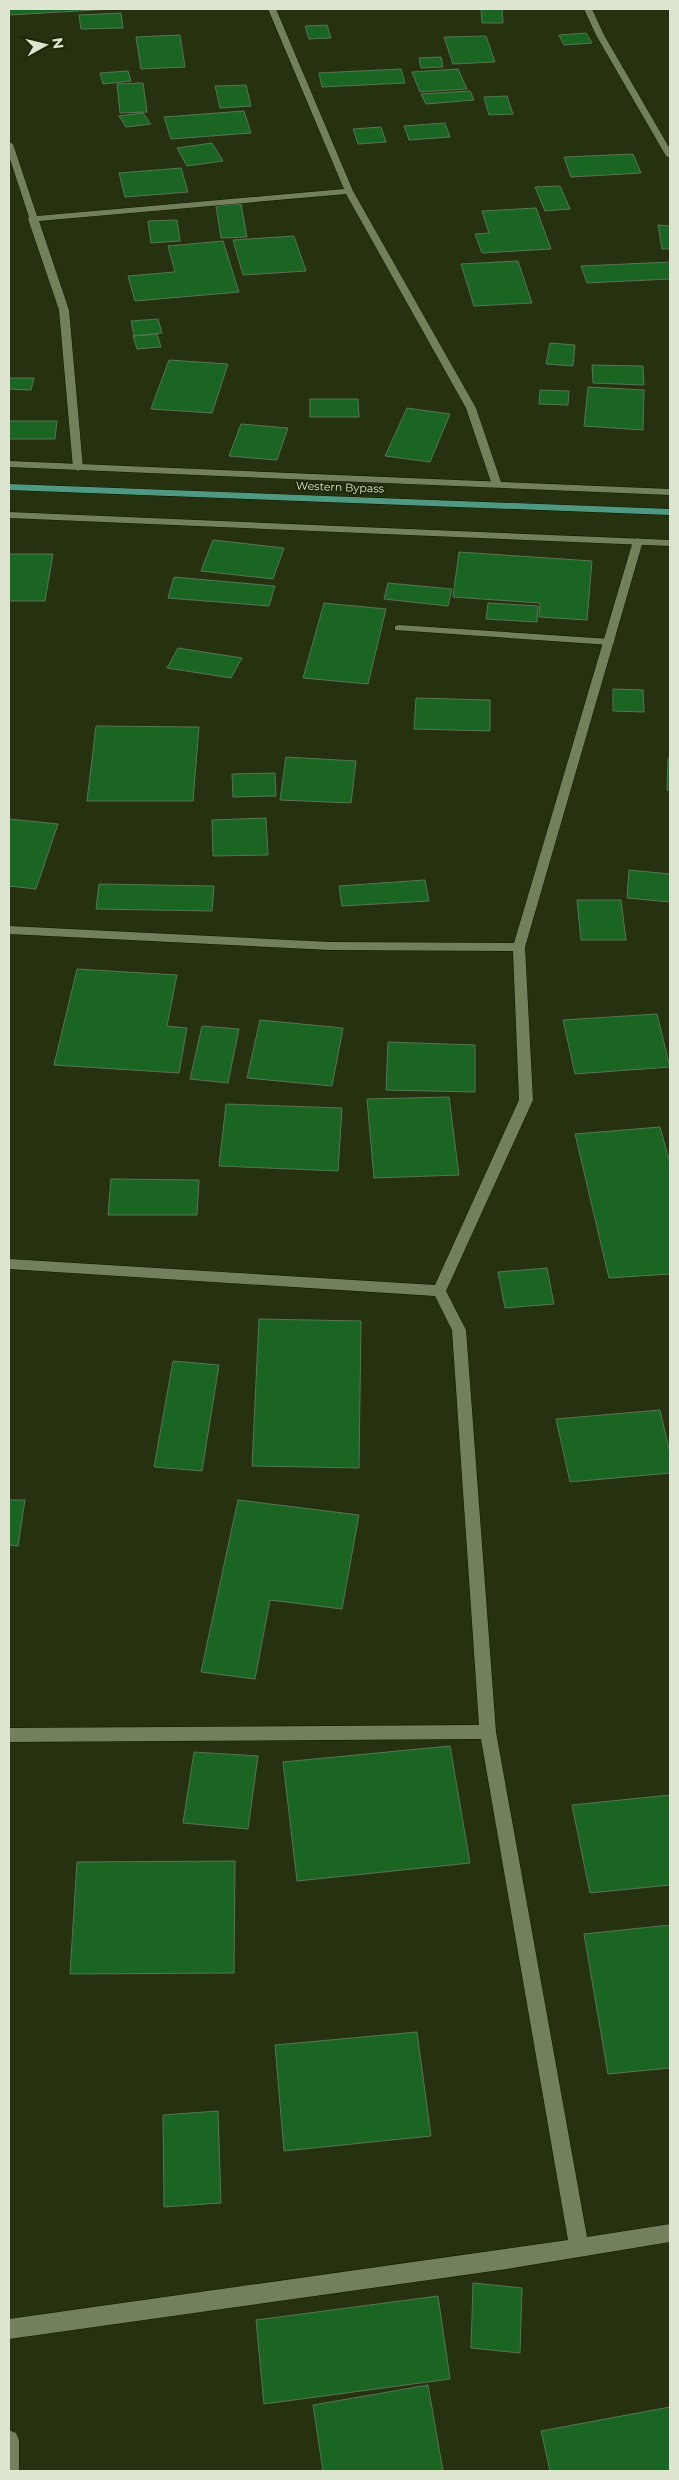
<svg xmlns="http://www.w3.org/2000/svg" width="679" height="2480" viewBox="0 0 679 2480" font-family="Montserrat,sans-serif">
<rect width="100%" height="100%" fill="#26320f"/>
<path fill="#1b6523" stroke="#577457" d="M9,9H112L9,15Z
M481,9H502L503,23H482Z
M121,13L123,28L81,29L79,15Z
M327,25L331,38L309,39L305,26Z
M586,33L592,43L564,45L559,35Z
M180,35L185,67L141,69L136,37Z
M486,36L495,62L453,64L444,37Z
M441,57L443,67L421,68L419,58Z
M401,69L405,83L322,87L319,73Z
M458,69L467,89L420,92L412,72Z
M128,71L131,81L103,84L100,73Z
M143,83L147,112L120,113L117,84Z
M246,85L251,106L220,108L215,86Z
M470,91L474,100L426,104L421,94Z
M507,96L513,114L489,115L484,97Z
M244,111L251,133L171,139L164,117Z
M143,113L151,124L126,127L119,116Z
M445,123L450,137L409,140L404,126Z
M381,127L386,142L358,144L353,129Z
M212,143L223,161L187,166L177,148Z
M633,154L641,173L571,177L564,157Z
M181,168L188,192L125,197L119,173Z
M560,186L570,209L545,211L535,187Z
M241,204L247,237L221,238L216,206Z
M536,208L551,249L482,253L475,234L489,233L482,211Z
M177,220L180,241L151,243L148,221Z
M658,225L670,226V249H662Z
M294,236L306,271L243,275L233,240Z
M223,241L239,292L135,301L128,276L175,272L168,246Z
M518,261L532,303L474,306L461,264Z
M670,262V279L587,283L581,266Z
M158,319L162,333L134,336L131,321Z
M157,334L161,347L137,349L133,336Z
M550,343L575,345L573,366L546,364Z
M169,360L228,364L212,413L151,409Z
M592,365L643,366L644,385L593,383Z
M9,378H34L31,390L9,389Z
M588,387L644,390L643,430L584,426Z
M540,390L569,391L568,405L539,404Z
M310,399H358L359,417H310Z
M407,408L450,414L430,462L385,456Z
M9,421H57L55,439H9Z
M241,424L288,428L277,460L229,456Z
M213,540L284,548L273,579L201,571Z
M459,552L592,561L587,620L539,617L540,603L453,597Z
M9,554H53L45,601H9Z
M174,577L275,586L269,606L168,598Z
M388,583L452,589L448,606L384,599Z
M324,603L386,609L368,684L303,678Z
M488,603L538,606L537,622L486,619Z
M178,648L242,658L231,678L167,668Z
M613,689L643,690L644,712L613,711Z
M416,698L490,700V731L414,729Z
M96,726L199,727L193,801H87Z
M286,757L356,761L351,803L280,800Z
M668,758H670V790H667Z
M275,773L276,796L233,797L232,774Z
M266,818L268,855L213,856L212,820Z
M9,819L58,824L36,889L9,886Z
M629,870L670,874V902L627,898Z
M425,880L429,901L342,906L339,886Z
M99,884L214,886L212,911L96,909Z
M577,900H621L626,940H581Z
M77,969L177,975L167,1026L187,1028L179,1073L54,1065Z
M657,1014L670,1067L575,1074L563,1020Z
M260,1020L343,1028L332,1086L247,1078Z
M202,1026L239,1029L228,1083L190,1079Z
M388,1042L475,1045V1092L386,1090Z
M449,1097L459,1175L374,1178L367,1099Z
M226,1104L342,1108L338,1171L219,1166Z
M660,1127L670,1163V1274L609,1278L575,1134Z
M111,1179L199,1180L197,1215H108Z
M547,1268L554,1304L505,1308L498,1272Z
M259,1319L361,1321L359,1468L252,1466Z
M173,1361L219,1365L202,1471L154,1467Z
M660,1410L670,1453V1473L570,1482L556,1419Z
M9,1500H25L18,1546L9,1545Z
M238,1500L359,1515L342,1609L270,1600L255,1679L201,1672Z
M450,1746L470,1863L297,1881L283,1762Z
M194,1752L258,1756L248,1829L183,1823Z
M670,1795V1885L590,1893L572,1805Z
M235,1861L234,1973L70,1974L77,1862Z
M670,1925V2068L608,2074L584,1934Z
M417,2032L431,2136L284,2151L275,2045Z
M218,2111L221,2203L164,2207L163,2115Z
M473,2283L522,2288L520,2353L471,2348Z
M438,2296L450,2379L264,2404L256,2320Z
M428,2385L443,2471H323L313,2405Z
M670,2407V2471H550L541,2431Z"/>
<g fill="none" stroke-linecap="round" stroke-linejoin="round">
<defs>
<path id="service" d="M9,461L670,489V495L9,467Z
M9,512L670,540V546L9,518Z
M399,625L610,639L615,642L610,645L395,630V626Z"/>
<path id="minor" d="M268,9H276L353,191L476,408L502,485L501,487L492,485L466,408L346,194L39,221L69,310L83,468L78,471L73,468L59,310L28,219L29,217L9,156V142L13,144L37,216L344,189Z
M584,9H592L604,35L670,149V158L666,156L596,35Z
M638,538L643,541L525,947L533,1100L446,1291L466,1330L496,1732L587,2237L670,2224V2242L507,2269L9,2339V2319L568,2240L481,1739L9,1742V1728L479,1725L452,1330L435,1296L9,1269V1259L435,1285L519,1100L513,951L330,950L9,934V926L330,942L514,943L633,541Z
M9,2430L16,2433L19,2440V2471H9Z"/>
<path id="primary" d="M9,484L670,509V515L9,490Z"/>
</defs>
<use href="#service" stroke="#0f1900" stroke-width="1"/>
<use href="#minor" stroke="#0f1900" stroke-width="1"/>
<use href="#primary" stroke="#0f1900" stroke-width="1"/>
<use href="#service" fill="#72805b" fill-rule="evenodd"/>
<use href="#minor" fill="#72805b" fill-rule="evenodd"/>
<use href="#primary" fill="#4f9983" fill-rule="evenodd"/>
</g>
<g text-anchor="middle" stroke-width="4" stroke-linejoin="round" paint-order="stroke">
<g font-size="11" fill="#dde5d1" stroke="#1d2805">
<text transform="translate(340 487) rotate(2)" y="4">Western Bypass</text>
</g>
</g>
<rect width="679" height="2480" fill="none" stroke="#dde5d1" stroke-width="20"/>
<g transform="translate(45 45) rotate(82)" stroke="#1d2805" stroke-width="4" paint-order="stroke">
<path d="M0-4L9 19L0 12L-9 19Z" fill="#dde5d1"/>
<text y="-8" font-size="14" font-weight="bold" text-anchor="middle" fill="#dde5d1">N</text>
</g>
</svg>
